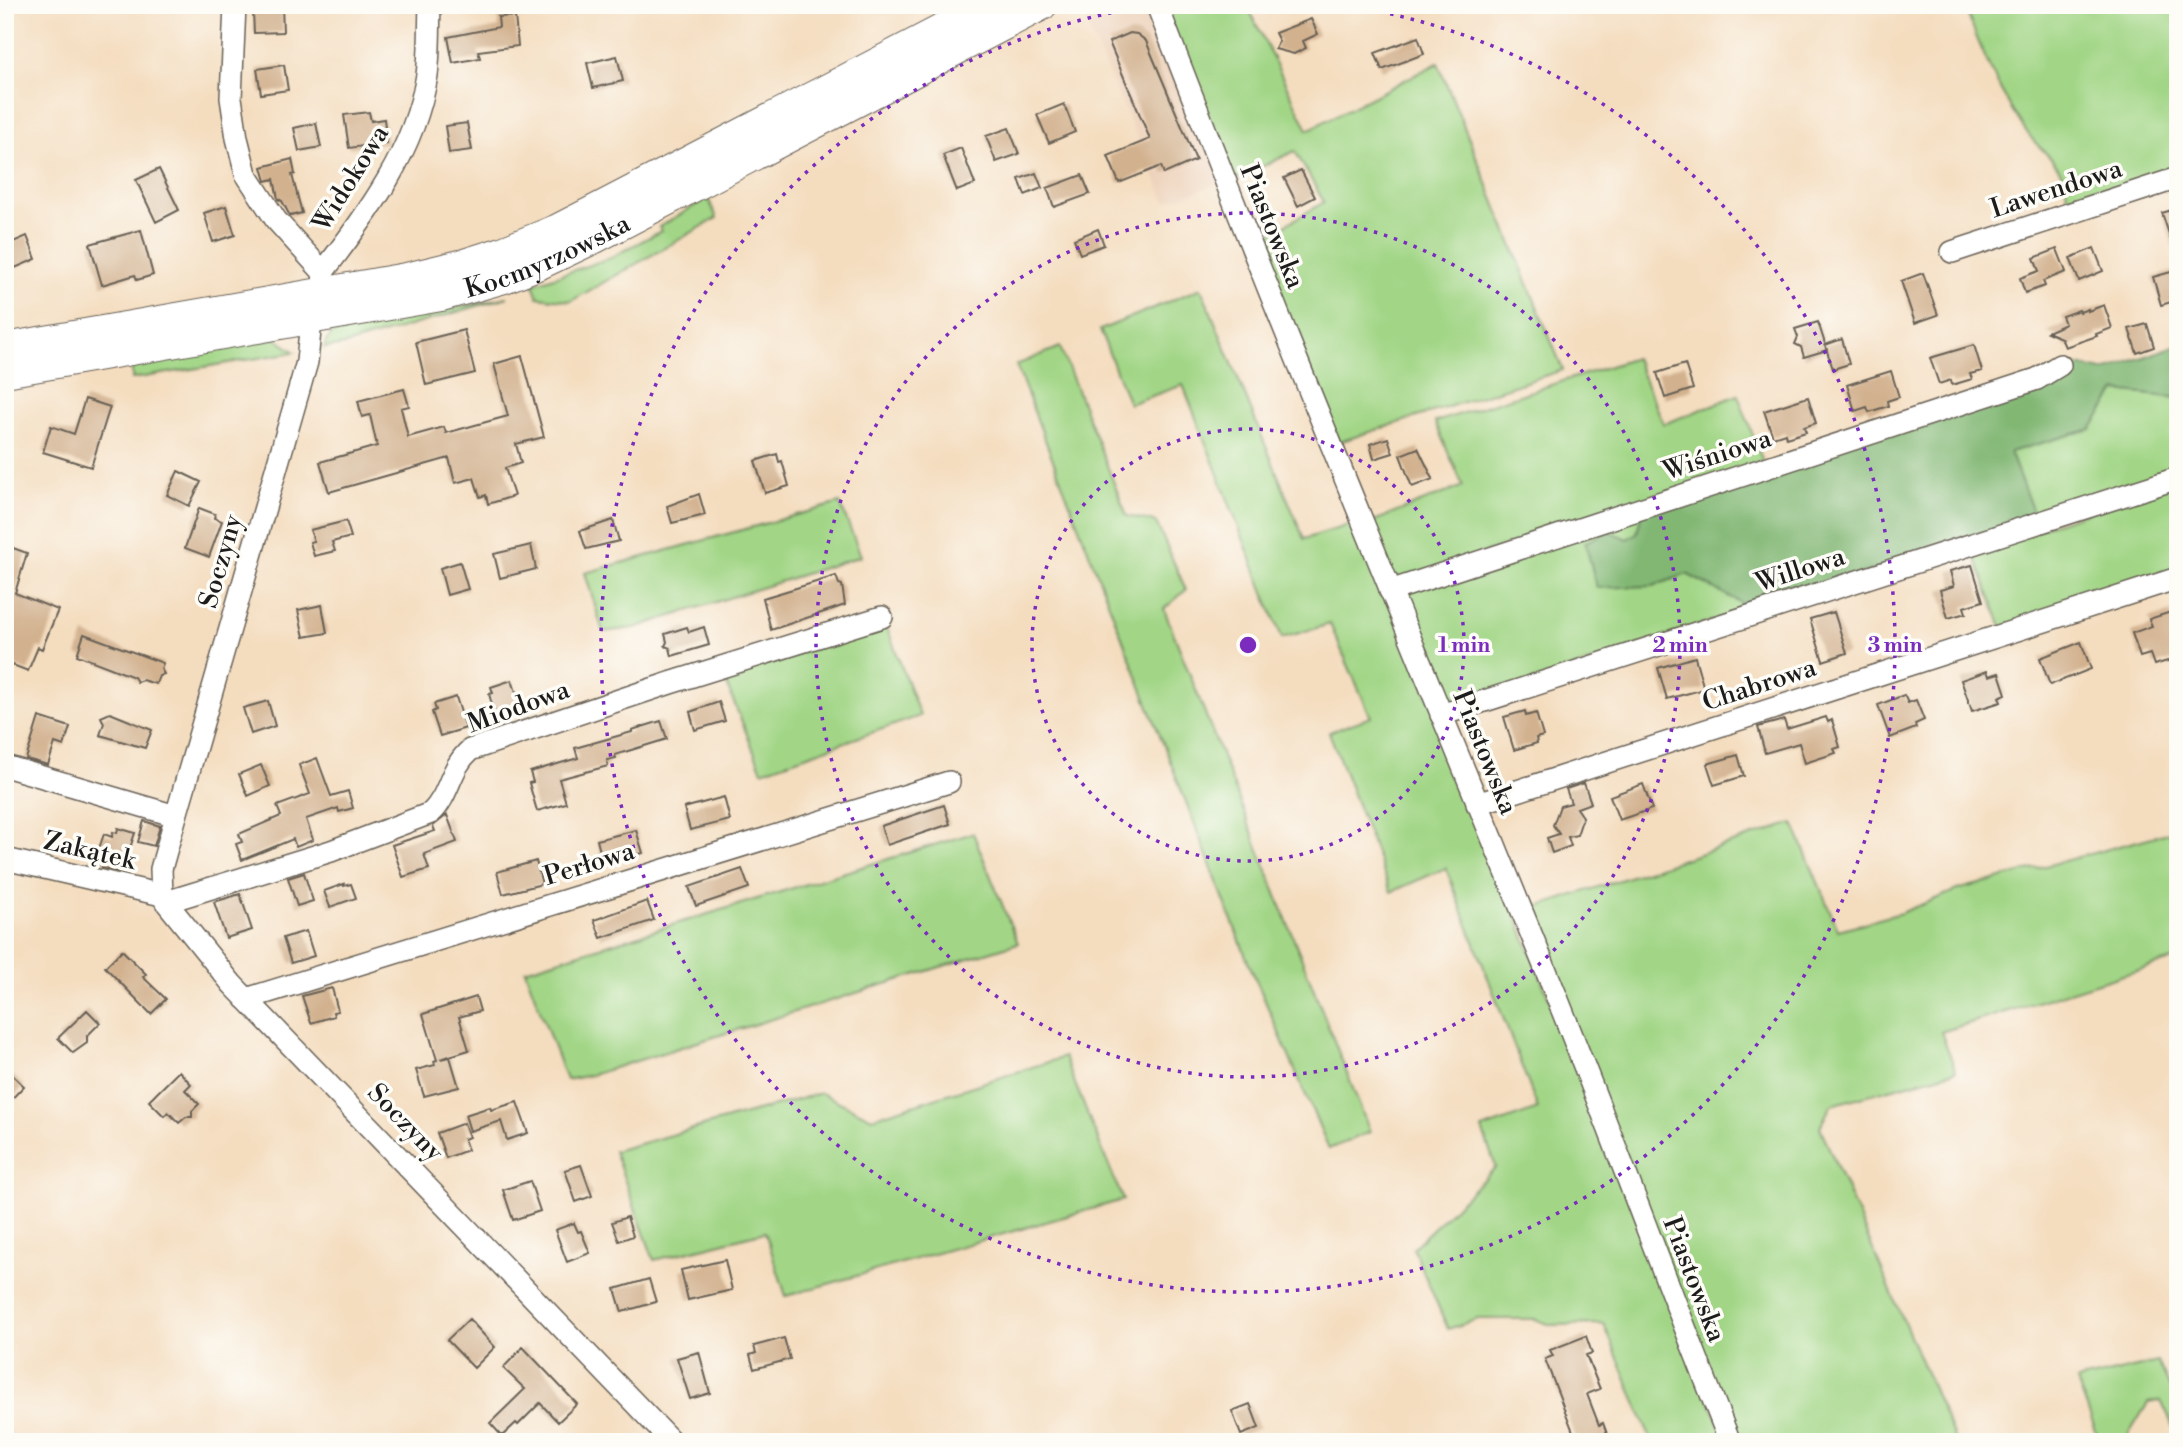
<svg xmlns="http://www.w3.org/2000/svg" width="2183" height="1447" viewBox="0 0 2183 1447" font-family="'Libre Bodoni',serif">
<rect width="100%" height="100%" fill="#fdfcf7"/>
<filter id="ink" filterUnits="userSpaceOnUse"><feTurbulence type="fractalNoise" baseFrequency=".0143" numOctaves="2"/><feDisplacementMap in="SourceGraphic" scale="14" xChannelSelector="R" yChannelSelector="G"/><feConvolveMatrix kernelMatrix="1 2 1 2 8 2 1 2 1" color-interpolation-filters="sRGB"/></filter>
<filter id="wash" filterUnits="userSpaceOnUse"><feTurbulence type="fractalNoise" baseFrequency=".00686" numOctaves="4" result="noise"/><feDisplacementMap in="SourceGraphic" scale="28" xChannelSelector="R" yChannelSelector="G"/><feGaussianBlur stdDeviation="1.57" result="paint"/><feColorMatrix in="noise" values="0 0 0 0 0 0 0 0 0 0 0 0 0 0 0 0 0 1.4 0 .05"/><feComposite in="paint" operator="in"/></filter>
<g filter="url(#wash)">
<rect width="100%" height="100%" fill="#f4ddbf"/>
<path fill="#edd1ba" d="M1114,5H1149L1222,182L1166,202L1086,23Z"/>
<path fill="#a2d686" stroke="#5f7951" stroke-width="2" d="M1163,5H1247L1308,130L1438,63L1563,370L1336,443L1255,243L1324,202L1295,151L1230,182Z
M1964,5H2178V173L2070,208C2066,197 2067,181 2061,172C2054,158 2038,148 2029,135C2000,96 1981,50 1964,5Z
M708,198L717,218L571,301L538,297L533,284L610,258L661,231L659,227Z
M1201,288L1304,539L1359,522L1726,1442H1652L1604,1324L1551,1325L1535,1319H1478L1448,1329L1413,1248L1496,1167L1482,1129L1538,1109L1446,868L1391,892L1329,732L1371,717L1330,624L1282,638L1183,385L1129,404L1100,330Z
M508,297L345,345L324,348L327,340L333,333Z
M275,338L295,352L132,379V364Z
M1060,347L1127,516L1156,522L1186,590L1164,609L1370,1132L1329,1149L1247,959L1016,365Z
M1635,358L1664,424L1738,395L1763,462L1392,583L1369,523L1463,486L1435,422Z
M2116,391L2178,398V472L2036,520L2010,452L2091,429Z
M2178,483V573L2003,629L1972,550Z
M840,503L861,556L634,628L603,632L585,573Z
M1642,512L1637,533L1627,539L1653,586L1687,574L1751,608L1444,711L1395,593Z
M886,625L920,716L762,771L723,676Z
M1793,823L1838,930L1901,913L1957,890L2178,830V958L1941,1032L1956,1071L1831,1105L1820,1127L1956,1442H1736L1528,910Z
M973,833L1018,943L591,1075L566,1080L525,970Z
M1064,1057L1123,1200L786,1296L765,1232L654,1260L614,1151L821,1093L872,1118Z
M2158,1362L2178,1405V1436L2161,1401L2148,1403L2124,1442H2100L2077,1381Z"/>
<path fill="#81b773" stroke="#4e6a48" stroke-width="2" d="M2178,345V398L2116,391L2091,429L2010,452L2036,520L1751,608L1687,574L1653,586L1597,588L1585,542L1609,531L1627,539L1637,533L1642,512L2069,364L2104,371Z"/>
<g id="blocks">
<path fill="#d2b18e" d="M268,5H282L283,32L254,33L253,11L269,10Z
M515,16L518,46L478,51L480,58L453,63L448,37L499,27L498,17Z
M1311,19L1318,34L1303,41L1306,48L1294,54L1275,49L1279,41L1275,33Z
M1130,33L1137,34L1146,41L1196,160L1164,174L1161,166L1119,183L1108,156L1150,139L1109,42Z
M1418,37L1424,54L1382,70L1375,53Z
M617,56L623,81L593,88L587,63Z
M284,65L288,90L261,94L257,69Z
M1064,104L1075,132L1049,143L1037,115Z
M369,112L371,121L384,119L387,143L349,148L344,115Z
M316,123L321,147L299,151L294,128Z
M467,123L472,150L449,153L445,126Z
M1009,128L1019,154L996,162L986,136Z
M961,148L975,184L957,191L943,155Z
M292,159L295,174L292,175L302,213L290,216L282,201L278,199L274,179L266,181L262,167Z
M159,169L179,210L156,222L136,180Z
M1301,170L1315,197L1298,206L1284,178Z
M1036,173L1042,188L1025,195L1019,179Z
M1082,175L1090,194L1054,207L1047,188Z
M226,206L235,235L213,242L204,213Z
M2178,208V252H2175L2162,213Z
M1098,229L1104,245L1080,254L1074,239Z
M141,230L153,275L137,280L135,275L102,285L90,244Z
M27,236L36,259L15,268L6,245Z
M2094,248L2103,271L2079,281L2070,258Z
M2057,249L2066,272L2043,281L2045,286L2025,293L2020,278L2039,271L2034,258Z
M2178,270V300L2161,305L2153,277Z
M1923,273L1938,315L1915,323L1901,281Z
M2104,305L2112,328L2096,334L2097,336L2065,347L2061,338L2047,332L2065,324L2062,316L2079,310L2080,312L2088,309V311Z
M1818,322L1827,350L1804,357L1801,347L1795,344L1798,337L1795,329Z
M2147,324L2154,347L2137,353L2129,329Z
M464,330L475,373L426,385L416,342Z
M1842,339L1849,364L1833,369L1825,345Z
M1974,345L1982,371L1970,374L1972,379L1952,385L1951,380L1939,384L1930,358Z
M522,356L544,437L516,444L521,463L505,468L514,496L488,504L486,495L480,497L474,478L455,483L449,458L329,492L320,462L377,446L370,415L362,417L358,401L404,389L409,406L401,408L408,437L444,427L446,433L508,416L494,364Z
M1685,364L1693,389L1665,398L1657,373Z
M1891,371L1899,397L1887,401L1888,406L1869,412L1867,407L1855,411L1847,385Z
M1808,397L1816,423L1804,427L1806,432L1786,438L1785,433L1773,437L1764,411Z
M85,399L110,407L91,467L43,452L51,426L74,434Z
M1388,438L1393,453L1374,459L1370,444Z
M1418,448L1433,479L1412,487L1400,455Z
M777,454L779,462L782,461L789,486L765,493L755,461Z
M178,471L201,482L189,506L167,495Z
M699,494L705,515L672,523L667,506Z
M199,508L215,514L214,518L222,521L209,557L185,548Z
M613,520L619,541L586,549L580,531Z
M346,521L351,537L332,542L335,551L314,556L310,542L314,541L310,530Z
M531,545L536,569L500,578L494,554Z
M13,548L27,553L15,593L58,610L42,649L38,647L28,671L5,662V572Z
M460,562L468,589L447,595L440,568Z
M1972,565L1983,601L1964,607L1966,613L1948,618L1940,590L1954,586L1950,571Z
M836,576L839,584L842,585L845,605L771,630L763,598Z
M322,605L327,633L304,637L298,610Z
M1834,612L1847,653L1823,661L1810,619Z
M2171,612L2177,633L2172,634L2178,658L2154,665L2150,654L2140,657L2132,633L2152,626L2149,619Z
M687,627L689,632L704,627L709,645L672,656L670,648L665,646L667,642L665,634Z
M84,634L163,663L161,669L164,674L159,676L156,684L142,680L137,682L134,677L77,655Z
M2081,642L2091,669L2050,685L2040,658Z
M1695,657L1704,689L1667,699L1658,668Z
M1987,671L1989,676L1999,673L2006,694L1999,697L2001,702L1972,711L1961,680Z
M512,680L522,710L496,718L489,694L493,693L491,687Z
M1904,695L1908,703L1916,700L1924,720L1915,724L1916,728L1890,738L1878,705Z
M456,697L466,728L440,736L432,712L436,710L434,704Z
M268,701L275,726L251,734L243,708Z
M719,702L725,721L695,730L690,712Z
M1525,711L1526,716L1536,713L1543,736L1536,738L1537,743L1514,750L1504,717Z
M110,713L152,730L145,748L100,735L104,723L101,717Z
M39,717L70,727L64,746L55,743L48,765L26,759Z
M1826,717L1828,722L1832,720L1840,747L1834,749L1836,753L1805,763L1799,743L1765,753L1758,727L1784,720L1787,729Z
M661,721L667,739L615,755L616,758L607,760L608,766L559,779L566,803L537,811L529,783L533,782L530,772L578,758L575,748L632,732V730Z
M1738,755L1744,776L1714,785L1707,764Z
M317,758L331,796L348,791L353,808L339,812L338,808L306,819L313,840L296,847L293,839L242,860L236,844L242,842L239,834L281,816L277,806L310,794L299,765Z
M261,765L270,786L248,796L239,774Z
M1584,783L1591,803L1577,808L1583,817L1577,835L1568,837L1571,846L1552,853L1547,838L1559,834L1553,825L1560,806L1571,803L1566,789Z
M1643,784L1652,809L1619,820L1610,796Z
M724,797L730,820L690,830L684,808Z
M944,805L950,824L887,845L881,826Z
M447,815L457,842L424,854L429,869L403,877L392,845L435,831L433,826Z
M144,821L160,826L154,846L138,842Z
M118,828L135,833L122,872L102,868L103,865L94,863L104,834L112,837L113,832L117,833Z
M636,830L643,853L603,863L597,840Z
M536,861L542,884L503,894L497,872Z
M742,869L749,888L696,906L689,887Z
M304,873L313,901L297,906L288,878Z
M344,884V886L351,884L356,898L330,907L324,891Z
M240,894L252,930L226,938L214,902Z
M647,901L654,920L601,938L594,920Z
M306,931L314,956L291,963L283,938Z
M122,950L146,974L143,977L166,999L151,1014L105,967Z
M332,988L338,1011L333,1012L334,1016L311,1023L302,996Z
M476,997L480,1011L459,1017L469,1050L440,1059L450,1057L459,1087L424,1096L416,1070L435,1065L434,1061L437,1060L423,1014Z
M87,1010L100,1023L87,1036V1043L73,1053L58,1038Z
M5,1068L24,1086L5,1106Z
M179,1071L191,1084L185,1090L199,1104L192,1111V1117H186L179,1123L168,1112L164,1116L149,1101Z
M517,1102L528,1133L507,1140L501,1121L470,1131L465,1115L490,1107L491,1110Z
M464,1123L469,1137L464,1139L468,1150L446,1158L437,1133Z
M581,1165L592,1196L576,1202L565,1170Z
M530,1181L540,1211L513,1220L503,1190Z
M627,1217L633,1236L619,1241L612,1222Z
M574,1223L578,1232L581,1231L590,1253L567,1262L555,1230Z
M725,1260L732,1290L688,1300L681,1270Z
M649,1279L656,1302L622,1312L615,1289Z
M469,1319L495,1347L474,1368L447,1340Z
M1586,1336L1592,1353L1586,1355L1600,1389L1587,1394L1599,1425L1603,1423L1610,1442H1577L1545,1359L1553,1356L1550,1350Z
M784,1338L790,1359L754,1369L750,1355L756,1353L754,1346Z
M523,1347L577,1404L558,1422L540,1403L518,1425L516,1423L502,1436L490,1423L525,1389L503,1368Z
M699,1352L710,1393L690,1399L677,1358Z
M1250,1404L1259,1428L1241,1435L1232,1411Z"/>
</g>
</g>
<g filter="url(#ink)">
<use href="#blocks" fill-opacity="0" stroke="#686055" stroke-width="2"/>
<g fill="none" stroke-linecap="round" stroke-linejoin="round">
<defs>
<path id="street" d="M235,5L231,98L237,138L246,174L276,220L323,272
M1157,5C1285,339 1424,669 1558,1000C1617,1147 1671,1295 1730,1442
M1952,252L2178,178
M325,293L323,272C368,213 415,151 427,75C430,52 429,28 430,5
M311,320L307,362L176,816L161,869L162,895L166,902L232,984L672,1442
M1390,591L2037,379L2060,365
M1441,715L2178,478
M5,766L176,816
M1477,804L2178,578
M5,859L162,895
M166,902L331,851L431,813C450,795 449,769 470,750L670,683L882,617
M246,999L949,782"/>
<g id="secondary">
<path d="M5,348L406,278L464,264L502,252L556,230L595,210L989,5"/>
<path id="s1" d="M5,372L441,296L504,278L542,263L595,238L1042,5"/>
</g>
</defs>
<use href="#street" stroke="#686055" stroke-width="24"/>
<use href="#secondary" stroke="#686055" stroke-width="32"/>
<use href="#street" stroke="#fff" stroke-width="21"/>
<use href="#secondary" stroke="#fff" stroke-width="30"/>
</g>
</g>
<g fill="none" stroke="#7b2cbf" stroke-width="3.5" stroke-dasharray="3.5 7">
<circle cx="1248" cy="645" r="216"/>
<circle cx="1248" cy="645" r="432"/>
<path d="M1349 6A647 647 0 1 1 1147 6"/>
</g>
<g text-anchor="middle" stroke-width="7" stroke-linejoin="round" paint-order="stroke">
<g font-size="26" fill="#1c1c1c" stroke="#fdfcf7">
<text transform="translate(350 178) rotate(-58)" y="9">Widokowa</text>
<text transform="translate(2056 188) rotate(-18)" y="9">Lawendowa</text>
<text transform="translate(1273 226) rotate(68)" y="9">Piastowska</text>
<text dy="9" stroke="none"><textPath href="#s1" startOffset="556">Kocmyrzowska</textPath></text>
<text transform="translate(1717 454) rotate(-18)" y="9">Wiśniowa</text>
<text transform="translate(220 561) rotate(-74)" y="9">Soczyny</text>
<text transform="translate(1800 569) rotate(-18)" y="9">Willowa</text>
<text transform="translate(1759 684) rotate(-18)" y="9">Chabrowa</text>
<text transform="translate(518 706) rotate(-20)" y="9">Miodowa</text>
<text transform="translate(1486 752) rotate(68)" y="9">Piastowska</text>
<text transform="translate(90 850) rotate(13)" y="9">Zakątek</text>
<text transform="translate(589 863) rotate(-17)" y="9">Perłowa</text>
<text transform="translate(406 1122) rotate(46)" y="9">Soczyny</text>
<text transform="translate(1695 1279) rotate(69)" y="9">Piastowska</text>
</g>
</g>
<circle cx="1248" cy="645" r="10" fill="#7b2cbf" stroke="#fdfcf7" stroke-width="3.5"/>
<g font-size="21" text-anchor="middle" font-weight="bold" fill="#7b2cbf" stroke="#fdfcf7" stroke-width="7" stroke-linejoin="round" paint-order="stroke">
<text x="1464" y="652">1 min</text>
<text x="1680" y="652">2 min</text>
<text x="1895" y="652">3 min</text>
</g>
<rect width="2183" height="1447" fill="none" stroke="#fdfcf7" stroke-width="28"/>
</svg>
